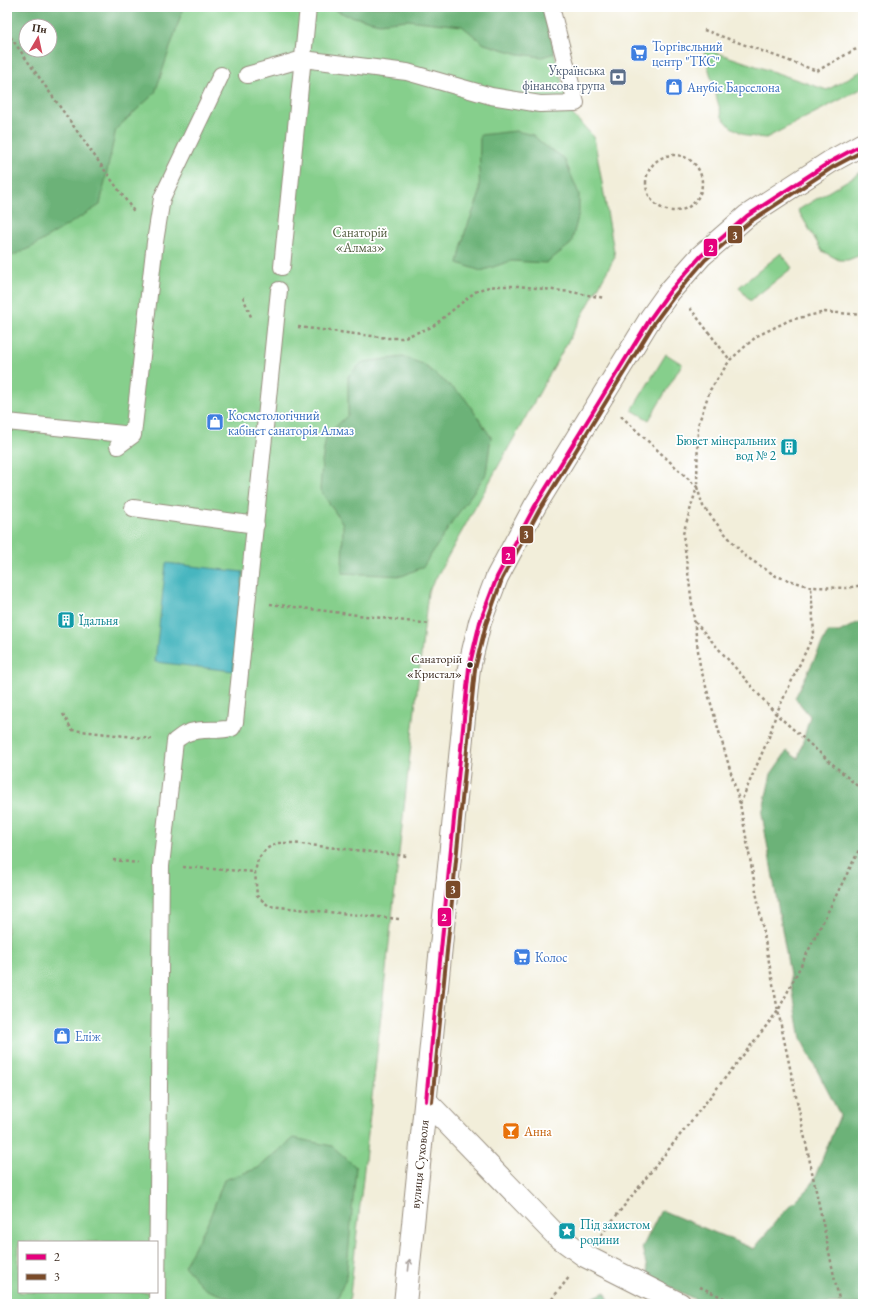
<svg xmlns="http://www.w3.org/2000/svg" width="870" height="1311" viewBox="0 0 870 1311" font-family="'EB Garamond',serif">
<rect width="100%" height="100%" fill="#fff"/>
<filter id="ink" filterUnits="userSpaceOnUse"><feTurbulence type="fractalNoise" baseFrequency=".025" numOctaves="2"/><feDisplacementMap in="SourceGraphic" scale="8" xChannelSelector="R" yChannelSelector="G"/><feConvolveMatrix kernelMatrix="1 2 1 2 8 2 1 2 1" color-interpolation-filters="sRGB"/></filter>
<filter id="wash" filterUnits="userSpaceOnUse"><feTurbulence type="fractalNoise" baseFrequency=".012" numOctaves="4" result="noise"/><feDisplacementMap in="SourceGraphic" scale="16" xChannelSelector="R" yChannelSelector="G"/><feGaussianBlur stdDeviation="0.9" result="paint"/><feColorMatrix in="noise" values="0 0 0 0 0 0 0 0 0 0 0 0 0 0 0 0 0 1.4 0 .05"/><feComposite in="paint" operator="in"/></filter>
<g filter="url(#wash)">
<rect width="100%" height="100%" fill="#f2eeda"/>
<path fill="#86cf8c" stroke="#607c55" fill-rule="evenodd" d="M7,7H542L565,93L573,115L594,137L615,257L428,592L349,1304H7ZM26,26H50V50H26ZM19,1242H157V1292H19Z
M703,48L827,90L863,70V88L766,138L747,136L731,127L722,117Z
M863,171V254L848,260H839L822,251L798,210Z
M781,253L792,268L750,301L739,287Z
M666,354L682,364L649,420L632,410Z"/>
<path fill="#6cb278" stroke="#546e4b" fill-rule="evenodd" d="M7,7H181L182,12L155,93L116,129L100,205L32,247L7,258ZM26,26H50V50H26Z
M329,7H542L555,53L542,57L519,54L484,44L462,26L407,20L379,23L346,15Z
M516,131L533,135L544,145L564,158L579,194V213L571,244L546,263L511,261L481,271L458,263L465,232L479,196L480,135Z
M403,357L423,364L464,397L491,437L486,474L455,518L423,567L402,576L342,573L343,524L320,490L322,462L326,436L348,415V376L363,362Z
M863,620V806L861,808L863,816V1304H704L649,1276L642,1248L661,1210L754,1249L780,1216L812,1184L840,1115L801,1039L762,814L771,774L787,751L798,759L810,716L795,698L828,632H839Z
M294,1138L332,1146L356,1167L346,1278L335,1304H245L205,1289L184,1266L208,1222L224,1180L258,1168Z
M605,1292L611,1304H580Z"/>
<path fill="#47b6bf" stroke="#41706e" d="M166,563L243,572L233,671L155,662Z"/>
</g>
<g filter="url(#ink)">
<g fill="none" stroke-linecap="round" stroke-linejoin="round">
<defs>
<path id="service" d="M247,75L303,59L407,72L491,96L540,104L576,103L551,7
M282,267L308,7
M7,422L133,435
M118,446L133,435L155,242L162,198L221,75
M133,508L256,525
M157,1304L161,866L175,741C178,739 181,736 185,734C200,727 217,732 232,728L235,722L279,290"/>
<path id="pedestrian" d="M426,1101L556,1235L585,1256L680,1304"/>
<path id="tertiary" d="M405,1304L469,668L480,622L497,577L535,506L650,319L670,291L701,256L747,216L830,162L863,144"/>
</defs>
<use href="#service" stroke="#968c7c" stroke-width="18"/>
<use href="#pedestrian" stroke="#968c7c" stroke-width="24"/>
<use href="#tertiary" stroke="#968c7c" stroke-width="24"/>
<path stroke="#968c7c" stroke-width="2.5" stroke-dasharray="3 3" stroke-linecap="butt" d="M704,30L817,71L854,50L863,48
M7,32L135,213
M646 183a28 28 0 1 1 56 0a28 28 0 1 1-56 0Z
M243,297L252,319
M690,308L730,360
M863,315L825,312L790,320L757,336L730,360L710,390L698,425L697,487L703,506L721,529L745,556L776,576L811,587L847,588L863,585
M298,327L388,338H402L432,327L475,292L484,288L497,286H518L571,292L605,298
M621,416L697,487L683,534L700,666L740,804L778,1011L840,1304
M270,604L430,624
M695,622L776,714L863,791
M63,714L72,730L152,739
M740,804L769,737L776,714L814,634L811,587
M113,860L138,863
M183,867L255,872
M399,919L269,906L257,896L255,872L258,859L266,849L277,843H292L407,856
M601,1235L778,1011L863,842
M700,1287L737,1304
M548,1304L570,1276"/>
<use href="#service" stroke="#fff" stroke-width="16"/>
<use href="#pedestrian" stroke="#fff" stroke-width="22"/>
<use href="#tertiary" stroke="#fff" stroke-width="22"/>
<defs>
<path id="bus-1" d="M426,1101L469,668L480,622L497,577L535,506L650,319L670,291L701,256L747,216L830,162L863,144"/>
<path id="bus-2" d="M432,1102L475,669L486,624L502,579L540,509L655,322L675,295L705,260L751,221L833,167L863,151"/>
</defs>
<use href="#bus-1" stroke="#fff" stroke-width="7"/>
<use href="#bus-2" stroke="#fff" stroke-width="7"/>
<use href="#bus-1" stroke="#e5007d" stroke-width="4"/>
<use href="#bus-2" stroke="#7a4b2a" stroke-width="4"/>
</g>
<defs><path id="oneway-shaft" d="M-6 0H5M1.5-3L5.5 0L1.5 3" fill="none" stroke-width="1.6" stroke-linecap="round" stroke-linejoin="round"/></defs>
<use stroke="#a79f9a" href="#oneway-shaft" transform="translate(409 1265) rotate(-84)"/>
</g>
<defs>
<symbol id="supermarket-square" viewBox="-11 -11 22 22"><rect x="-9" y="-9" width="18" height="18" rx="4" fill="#3f7fe0" stroke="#fff"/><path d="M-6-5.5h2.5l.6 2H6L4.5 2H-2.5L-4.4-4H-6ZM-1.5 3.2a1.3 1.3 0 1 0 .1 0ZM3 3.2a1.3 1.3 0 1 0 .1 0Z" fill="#fff"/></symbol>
<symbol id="bank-square" viewBox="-11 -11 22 22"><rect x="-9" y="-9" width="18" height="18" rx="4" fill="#5c6f8a" stroke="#fff"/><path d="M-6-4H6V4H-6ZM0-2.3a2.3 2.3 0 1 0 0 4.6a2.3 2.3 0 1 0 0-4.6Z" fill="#fff"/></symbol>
<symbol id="shop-square" viewBox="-11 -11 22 22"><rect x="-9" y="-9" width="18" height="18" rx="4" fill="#3f7fe0" stroke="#fff"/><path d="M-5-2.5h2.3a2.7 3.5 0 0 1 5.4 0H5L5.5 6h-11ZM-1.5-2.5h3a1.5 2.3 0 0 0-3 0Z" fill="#fff"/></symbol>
<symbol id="building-square" viewBox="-11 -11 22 22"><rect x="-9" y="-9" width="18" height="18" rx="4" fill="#0f9aa8" stroke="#fff"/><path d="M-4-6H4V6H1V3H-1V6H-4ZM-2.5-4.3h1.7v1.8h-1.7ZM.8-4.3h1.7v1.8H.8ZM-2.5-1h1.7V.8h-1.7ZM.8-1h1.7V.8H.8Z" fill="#fff"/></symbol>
<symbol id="bar-square" viewBox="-11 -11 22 22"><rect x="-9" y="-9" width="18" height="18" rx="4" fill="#e8710a" stroke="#fff"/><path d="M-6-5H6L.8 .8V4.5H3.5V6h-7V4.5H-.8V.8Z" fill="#fff"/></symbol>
<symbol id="sight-square" viewBox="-11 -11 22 22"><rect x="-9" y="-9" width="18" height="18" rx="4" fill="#0f9aa8" stroke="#fff"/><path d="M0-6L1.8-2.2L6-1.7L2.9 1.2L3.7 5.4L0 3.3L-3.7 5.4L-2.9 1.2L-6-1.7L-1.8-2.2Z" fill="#fff"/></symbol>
</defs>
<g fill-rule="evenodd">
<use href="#supermarket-square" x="629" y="43" width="20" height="20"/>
<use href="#bank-square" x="608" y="67" width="20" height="20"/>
<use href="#shop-square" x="664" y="77" width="20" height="20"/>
<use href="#shop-square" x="205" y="412" width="20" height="20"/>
<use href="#building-square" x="779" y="437" width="20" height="20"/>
<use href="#building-square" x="56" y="610" width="20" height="20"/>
<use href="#supermarket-square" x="512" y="947" width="20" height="20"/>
<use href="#shop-square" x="52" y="1026" width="20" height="20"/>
<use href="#bar-square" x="501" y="1121" width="20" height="20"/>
<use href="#sight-square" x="557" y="1221" width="20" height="20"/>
</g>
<circle fill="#3b2a1e" stroke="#fff" stroke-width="1.5" cx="470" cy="665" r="3.5"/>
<g text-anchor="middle" stroke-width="3.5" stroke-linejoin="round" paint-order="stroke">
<g font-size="12" fill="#3b2a1e" stroke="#fff" text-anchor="end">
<text x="462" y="663">Санаторій<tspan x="462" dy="15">«Кристал»</tspan></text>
</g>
<g font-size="13" fill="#366cbe" stroke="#fff" text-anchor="start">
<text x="652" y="51">Торгівельний<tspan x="652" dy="15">центр "ТКС"</tspan></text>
<text x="687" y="92">Анубіс Барселона</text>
<text x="228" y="420">Косметологічний<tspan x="228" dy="15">кабінет санаторія Алмаз</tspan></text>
<text x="535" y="962">Колос</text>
<text x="75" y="1041">Еліж</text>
</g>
<g font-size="13" fill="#4e5e75" stroke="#fff" text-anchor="end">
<text x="605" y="75">Українська<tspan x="605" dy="15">фінансова група</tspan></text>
</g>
<g font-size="13" fill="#525c3f" stroke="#fff">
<text x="360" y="237">Санаторій<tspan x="360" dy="15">«Алмаз»</tspan></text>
</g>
<g font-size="13" fill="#0d838f" stroke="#fff" text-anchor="start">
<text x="776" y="445" text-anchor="end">Бювет мінеральних<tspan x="776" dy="15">вод № 2</tspan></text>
<text x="79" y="625">Їдальня</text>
<text x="580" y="1229">Під захистом<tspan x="580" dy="15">родини</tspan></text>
</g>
<g font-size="13" fill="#c56008" stroke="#fff" text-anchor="start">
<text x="524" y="1136">Анна</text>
</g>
<g font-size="13" fill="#3b2a1e" stroke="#fff">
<text transform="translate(419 1164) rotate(-84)" y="5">вулиця Суховоля</text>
</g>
</g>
<g stroke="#fff" stroke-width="1.5">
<rect x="727" y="225" width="16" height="19" rx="4" fill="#7a4b2a"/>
<rect x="703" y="238" width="15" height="19" rx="4" fill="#e5007d"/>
<rect x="519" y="525" width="15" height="19" rx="4" fill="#7a4b2a"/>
<rect x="501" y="546" width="15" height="19" rx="4" fill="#e5007d"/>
<rect x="445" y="880" width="16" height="19" rx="4" fill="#7a4b2a"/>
<rect x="437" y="907" width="15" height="20" rx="4" fill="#e5007d"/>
</g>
<g font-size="11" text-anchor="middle" font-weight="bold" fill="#fff">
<text x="735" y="239">3</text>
<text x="711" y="252">2</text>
<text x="526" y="538">3</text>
<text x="508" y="560">2</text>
<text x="453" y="893">3</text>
<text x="444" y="921">2</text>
</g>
<rect width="870" height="1311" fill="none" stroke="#fff" stroke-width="24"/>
<rect x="18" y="1241" width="140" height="52" fill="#ffffff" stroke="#b1aaa5"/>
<rect x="26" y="1254" width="20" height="6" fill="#e5007d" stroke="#b1aaa5"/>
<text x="54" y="1261" font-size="12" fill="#3b2a1e">2</text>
<rect x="26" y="1274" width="20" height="6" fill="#7a4b2a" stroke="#b1aaa5"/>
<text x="54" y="1281" font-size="12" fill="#3b2a1e">3</text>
<g transform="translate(38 38) rotate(9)"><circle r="19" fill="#ffffff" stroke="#b1aaa5"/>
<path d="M0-3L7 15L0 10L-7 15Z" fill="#d1495b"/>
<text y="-6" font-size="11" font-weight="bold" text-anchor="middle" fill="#3b2a1e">Пн</text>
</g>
</svg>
